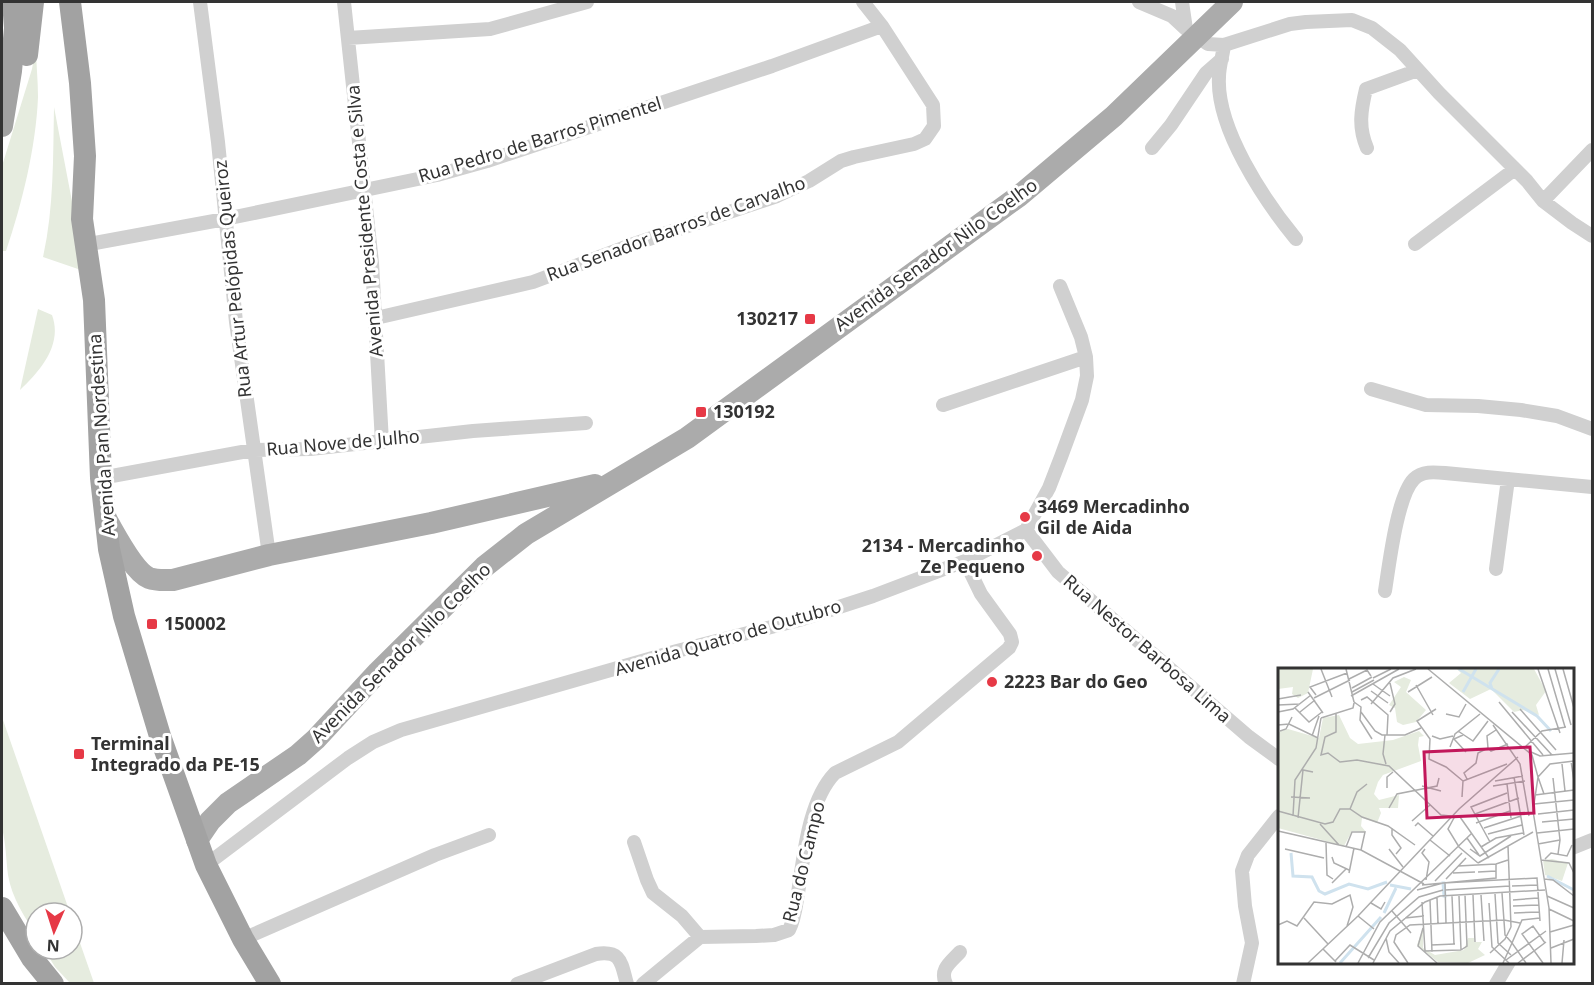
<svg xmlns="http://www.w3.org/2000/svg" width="1594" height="985" viewBox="0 0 1594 985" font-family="'Noto Sans',sans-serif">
<rect width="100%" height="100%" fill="#fff"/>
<path fill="#e6ecdf" d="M36,46C36,63 38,80 38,97C36,147 22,204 6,251H2V166L32,69Z
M54,107L87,280L78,269L43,257C54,208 53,157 54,107Z
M38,309L52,315C63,345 40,371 20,390Z
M2,717L70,913H36V935C24,916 12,898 8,875C6,859 6,844 2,828Z
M72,920L94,983H70L55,967L44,949H72Z"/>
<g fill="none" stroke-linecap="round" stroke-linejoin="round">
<path stroke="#d0d0d0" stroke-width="14" d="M200,2L218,142L236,322L269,555
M344,2L372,263L382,442
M1139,2L1172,16L1186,29L1208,44L1224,45L1290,24L1306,22L1352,20L1372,28L1400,50L1439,93L1527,181L1543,201L1572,223L1592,236
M1182,2L1186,29
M348,38L490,29L587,2
M1224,45C1223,55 1219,66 1219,77C1216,128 1264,200 1296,239
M1152,148L1171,125L1206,73L1222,59
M1367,148C1358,127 1361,110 1366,89L1418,70
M1543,201L1592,150
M1415,244L1515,169
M84,245L225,219L437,175L487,161L772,66L882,26
M376,318L533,282L631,245L777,196L809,181L841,161L854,157L914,144L925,139L934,126L933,105L882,26L863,2
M1371,389L1426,405L1478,406L1521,410L1557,416L1592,429
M943,405L1086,357
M101,478L253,450L310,449L473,431L586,423
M1026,530L1058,572L1249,737L1279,759
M1496,569L1508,479
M1385,591C1389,566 1397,496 1414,479C1422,471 1434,472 1445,473L1592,487
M634,842L647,880L653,893L682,916L700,937
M1572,848L1592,840
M206,865L348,758L373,742L401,730L677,651L799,620L873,596L965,561L1026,530L1049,488L1061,457L1082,400L1087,376L1086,357L1081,337L1060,286
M243,939L435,855L489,835
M517,984L596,954C622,950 621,963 627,984
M643,984L700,937L756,936L774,935L789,930C795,919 796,905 798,893C804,856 808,801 835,773L898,742L1009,648L1012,642L1010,634L981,594L965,561
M946,984C939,969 951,962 960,952
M1243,984L1252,943L1245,906L1242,871L1248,855L1279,816
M1496,984L1509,962"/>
<path stroke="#ababab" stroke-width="22" d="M106,519C115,534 133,571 149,578C157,581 165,580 173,580L269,555L431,523L595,485
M197,840L210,821L228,803L298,755L316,739L378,672L484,567L526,534L687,438L1019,196L1114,116L1232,2"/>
<path stroke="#a2a2a2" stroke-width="22" d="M70,2L80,83L85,156L82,219L94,300L101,478L109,549L124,616L160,736L206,865L243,939L270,984
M27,55L33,2
M2,126L11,71L15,28L13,2
M2,908L32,958L53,984"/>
</g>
<g fill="#e63946" stroke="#fff" stroke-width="2">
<rect x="804" y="313" width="12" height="12" rx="3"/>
<rect x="695" y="406" width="12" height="12" rx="3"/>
<circle cx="1025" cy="517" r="6"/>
<circle cx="1037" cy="556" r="6"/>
<rect x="146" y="618" width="12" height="12" rx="3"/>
<circle cx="992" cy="682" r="6"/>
<rect x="73" y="748" width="12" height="12" rx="3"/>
</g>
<g text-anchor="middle" stroke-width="6" stroke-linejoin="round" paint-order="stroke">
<g font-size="18" fill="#333" stroke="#fff">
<text transform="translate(540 140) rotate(-17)" y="6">Rua Pedro de Barros Pimentel</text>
<text transform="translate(365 221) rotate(-95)" y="6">Avenida Presidente Costa e Silva</text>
<text transform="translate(676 229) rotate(-20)" y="6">Rua Senador Barros de Carvalho</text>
<text transform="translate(936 255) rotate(-36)" y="6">Avenida Senador Nilo Coelho</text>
<text transform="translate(233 279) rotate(-96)" y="6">Rua Artur Pelópidas Queiroz</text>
<text transform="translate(102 435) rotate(-94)" y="6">Avenida Pan Nordestina</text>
<text transform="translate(343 443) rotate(-5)" y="6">Rua Nove de Julho</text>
<text transform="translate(728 638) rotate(-16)" y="6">Avenida Quatro de Outubro</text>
<text transform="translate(1147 649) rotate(41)" y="6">Rua Nestor Barbosa Lima</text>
<text transform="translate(401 653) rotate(-45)" y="6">Avenida Senador Nilo Coelho</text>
<text transform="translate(804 862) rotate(-76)" y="6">Rua do Campo</text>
</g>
<g font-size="18" font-weight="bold" fill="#333" stroke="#fff" text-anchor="start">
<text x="798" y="325" text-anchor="end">130217</text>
<text x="713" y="418">130192</text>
<text x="1037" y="513">3469 Mercadinho<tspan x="1037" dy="21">Gil de Aida</tspan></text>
<text x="1025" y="552" text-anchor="end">2134 - Mercadinho<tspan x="1025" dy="21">Ze Pequeno</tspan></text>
<text x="164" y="630">150002</text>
<text x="1004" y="688">2223 Bar do Geo</text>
<text x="91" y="750">Terminal<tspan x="91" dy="21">Integrado da PE-15</tspan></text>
</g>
</g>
<g transform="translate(1278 668)">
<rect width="296" height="296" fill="#fff"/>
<path d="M0,1H35L30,25L20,30L14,26L15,19L0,21ZM179,1H256L268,23L258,37L261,47L245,42L236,44L213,21L192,31L171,15L183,5ZM126,9L133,12L128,24L148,42L138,54L125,57L119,54L117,40L111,37L123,19L116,14ZM61,47L72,70L80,76L115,72L141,63L146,68L141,69L140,77L143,93L105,107L100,114L96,126L101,132L121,127L120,140H101L103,145L99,155L84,150L83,158L88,164L74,163L66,178L0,160V64L10,61L41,70L45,50ZM274,191L290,195L284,213L267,207L265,192ZM145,259V280L157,287L186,282L190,270H196V274H204L200,281L207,287L190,295L160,294L139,277Z" fill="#e6ecdf"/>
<path fill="none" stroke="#cfe2ee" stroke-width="3" d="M181,1L259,48L273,63M214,21L212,15L221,1M185,24L198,1M13,185L15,208L34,209L41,223L47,226L71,216L90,221L109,214M269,208L296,222M165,215H166L167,228H166ZM112,217L133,221M106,245L118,220M62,295L103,249"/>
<path fill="none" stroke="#adadad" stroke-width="1.5" d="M43,1L54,29M68,1L76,34M150,1L254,87L260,109L255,143L271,240L273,295M260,1L282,65M270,1L287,59M277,1L293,57M285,1L296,40M95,10L113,1M71,11L89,2L93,8M112,15L117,36L112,44M95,16L112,28M138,17L155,47M74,20L94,9M93,23L110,35M30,24L45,45M74,24L96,12M130,24L154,9M38,27L32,19L69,5M73,28L121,1M36,30L72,12M0,31L23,27M83,32L89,29L110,47L109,67M76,34L83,39L82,52L94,71M221,34L265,87M93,36L115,10L138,1M0,37L22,36M17,40L31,54L44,44M158,41L139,53L152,71L151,91L168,99L185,113M242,41L278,82M0,44L15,41L33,27M22,44L37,32M83,44L97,63L104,67H127L143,60M234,44L274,87M58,46V64L47,69L43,87L50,85L62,94L79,92L111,98L163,147L182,149L211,190M168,46L181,49L188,36M43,50L75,40L76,35M0,57L11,56L40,70M215,57L242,96L251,148M2,63L8,61L14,49M180,63L195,73L210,53M107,67L105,86L108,96M185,67L176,71L188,84M34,68L41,48M154,68L162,71L175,68M248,78L264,63L288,59M172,79L177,66L202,46M210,80L213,83L230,76M253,84L262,88L296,85M293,93L296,113M284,96L287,123M236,109L246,167M260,109L266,126M260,109L272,96L296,93M275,110L282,172L280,186M189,111L186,105L198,95L200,85L210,80L209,68L218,62M217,113L245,108M229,116L233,150M144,118L163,123M215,118L247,113M109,120V109L115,104M257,127L296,122M13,129L32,130M184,129L185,113L229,96M256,136L296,132M111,140L119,126L159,118L161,110M72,141L79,124L89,116M0,143L47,156L55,154L62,141H72L84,149L110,158L137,177M197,146L241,130M260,146L296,142M15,148L17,112L38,80L43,50M177,148L170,161L181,179L200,195M20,150L25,102L35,104M134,153L152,137M264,154L296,151M198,155L232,143M42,156L61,177M137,158L140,155L155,168M114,160V167L123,180L118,186M206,160L243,148M0,163L83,182L146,216M259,165L296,161M210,166L244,157M189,170L201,187M152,172L172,188M212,174L193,139L229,125M48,175L49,207L55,211M260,176L282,172M230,178L233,259M68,179L74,164H87L83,182M203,179L218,170L245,165M7,181L46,190M111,181L125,199M147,181L144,185L151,194L148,212M192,181L202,188L233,168M54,189L56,195L71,202M267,191L273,185L289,188L294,177M263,192L291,195L296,205M200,195L255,164M180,198L218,196L230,192M200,204L218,203M71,205L76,180M175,205L197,204M168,211L188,190M266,211L275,212L296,228M157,213L184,185M54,215L68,201M167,215L168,255M144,217L218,210V196M234,218L260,217M139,222L165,215L259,210L262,253M167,222L232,218M224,225L227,267L234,275L225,295M217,226L220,275L233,287M195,227L197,274M203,227L206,273M174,228L176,276M181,228L183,282M269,228L296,240M159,230L160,255M152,232L154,284M235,232L260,230M144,234L147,283L183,282M93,235L103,241L107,234M211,235L214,279L231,295M235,238L261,237M271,241L296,253M114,243L133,265M236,245L261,244M80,248L96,261M26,250L50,276M127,250L146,248M0,257L9,253L19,258L36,234L54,236L72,227L75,239L69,258M145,260L140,278L159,295M272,264L296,257M108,270L111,284L121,295M153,277L177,276M273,280L296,271M45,281L58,294M183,282L189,278L187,227M212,285L227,271L233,259M90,290L111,255L141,229L165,222M228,292L268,263M57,293L72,277L96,292M30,295L80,248L181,141L240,89M80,295L102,254L194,165M95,295L112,263L147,234L162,228L267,222M130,295L116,274L118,267L132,257L226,252L242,255M240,295L268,274M248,295L234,275L244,252L262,250M265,295L244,266L255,258L267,275M284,295L286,272"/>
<path fill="#c2185b" fill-opacity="0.15" stroke="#c2185b" stroke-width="3" d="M252,79L256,145L149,150L146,84Z"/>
<rect width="296" height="296" fill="none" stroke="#333" stroke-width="3"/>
</g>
<rect width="1594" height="985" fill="none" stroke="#333333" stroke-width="6"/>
<g transform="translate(54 931) rotate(183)"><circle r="28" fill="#ffffff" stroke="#adadad" stroke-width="1.5"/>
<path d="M0-4.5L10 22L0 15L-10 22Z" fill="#e63946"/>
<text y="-9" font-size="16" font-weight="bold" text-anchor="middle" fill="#333333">N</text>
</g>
</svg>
